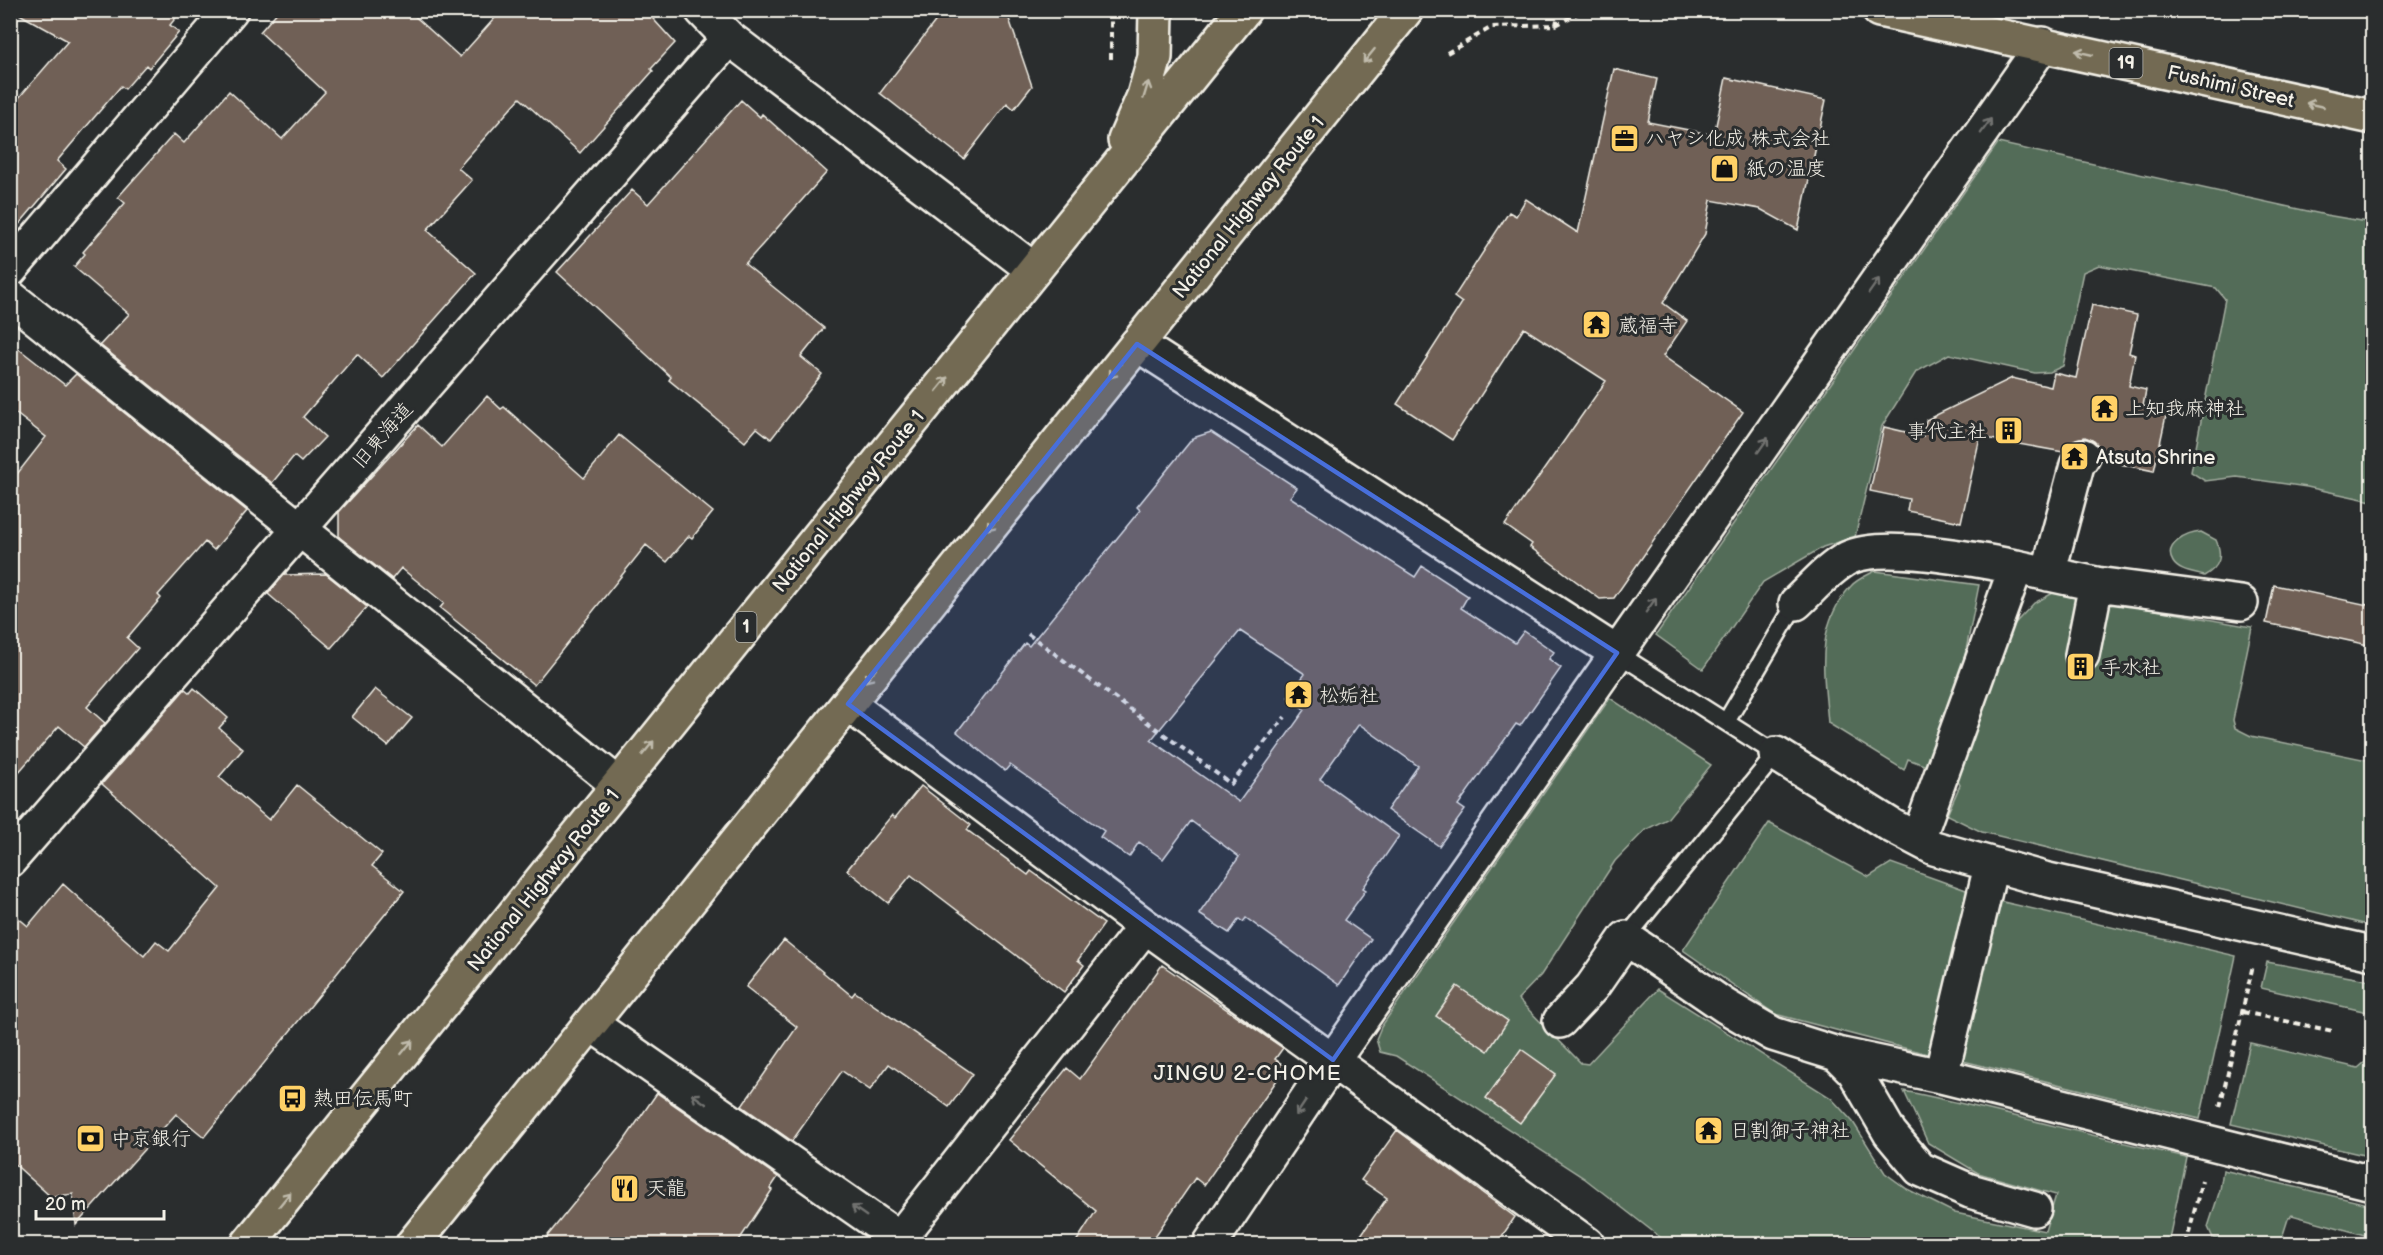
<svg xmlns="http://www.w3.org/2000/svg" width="2383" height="1255" viewBox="0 0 2383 1255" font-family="'Balsamiq Sans','Klee One',sans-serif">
<rect width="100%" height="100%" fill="#2a2d2e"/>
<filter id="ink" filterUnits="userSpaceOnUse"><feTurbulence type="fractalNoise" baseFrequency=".0167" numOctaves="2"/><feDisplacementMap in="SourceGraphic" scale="12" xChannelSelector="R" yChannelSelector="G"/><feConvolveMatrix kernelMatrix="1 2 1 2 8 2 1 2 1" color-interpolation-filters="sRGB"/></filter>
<g filter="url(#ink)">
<path fill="#536c59" stroke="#a4aea0" stroke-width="1.5" d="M1998,143L2326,215L2372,223V501L2307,487L2237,477L2205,481L2191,472L2225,299L2216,288L2099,265L2083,272L2063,366L2050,372L2035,373L1949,354L1916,372L1882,426L1855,537L1823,547L1763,582L1703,669L1656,635Z
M2201,532L2216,540C2223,556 2220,567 2204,576C2195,573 2179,572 2173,562C2162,544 2188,533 2201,532Z
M1875,571L1979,585L1954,710L1929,767L1908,759L1904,770L1828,723C1824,672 1814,627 1851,586C1857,579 1868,575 1875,571Z
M2055,592L2252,627L2233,720L2235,728L2251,736L2372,761V926L1982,832L1947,815L1960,785L1954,774L2004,635L2034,603Z
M1610,698L1711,765L1667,819L1645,830L1615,861L1541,975L1518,999L1581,1063L1588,1064L1658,989L1831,1098L1853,1122L1885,1173L1907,1189L1955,1213L2045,1231L2056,1195L1978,1173L1928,1143L1904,1091C1999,1110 2092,1137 2186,1157L2168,1244H1669L1584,1178L1396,1056L1380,1052L1376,1039L1381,1027Z
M1769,823L1869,877L1891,863L1966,890L1972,896L1931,1055L1775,1014L1683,950Z
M1999,901L2236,956L2200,1119L1955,1059Z
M2267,962L2372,981V1013L2261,988Z
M2372,1030V1157L2231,1124L2250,1043L2358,1068L2365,1062Z
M2223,1170L2372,1205V1237L2292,1215L2288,1219L2280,1244H2235L2213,1238L2208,1227L2220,1190Z"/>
<path fill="#706157" stroke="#f4f1e8" stroke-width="1.5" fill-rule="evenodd" d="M12,10H182L170,25L179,32L149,68L146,65L125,89L121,86L57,161L66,169L10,235V108L68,41Z
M279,10H408L460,57L502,10H645L675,43L651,69L653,71L580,153L520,98L458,168L472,180L427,230L476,273L383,378L357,354L303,417L325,437L301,462L294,456L272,483L100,345L129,314L74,267L85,254L83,252L125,203L118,197L174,134L184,143L229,91L282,139L325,92L260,32Z
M944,10H1006L1032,86L1014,109L1007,103L964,159L880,93Z
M1614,69L1657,79L1648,122L1714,135L1726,78L1826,100L1798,230L1760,209L1711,200L1705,234L1663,303L1687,321L1663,356L1743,412L1614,598L1600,599L1530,547L1532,544L1505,525L1606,381L1524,328L1452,440L1397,404L1462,303L1454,297L1509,212L1516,216L1526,199L1578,233Z
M741,100L760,117L762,114L827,172L745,264L824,328L801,357L822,374L771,439L757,428L745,442L669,380L671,377L557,272L632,190L648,204Z
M2092,305L2137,315L2129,353L2135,355L2129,386L2146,390L2143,406L2167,411L2154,471L2101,460L2099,447L2094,441L2085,437L2074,440L2063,452L1980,437L1961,522L1907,511L1909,499L1870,491L1884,427L1923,436L1926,420L2012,378L2051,387L2054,373L2076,378Z
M10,342L65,385L76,374L247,511L214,550L205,542L158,595L161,598L127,638L138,648L87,707L105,723L84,747L59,726L10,782V483L46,437L10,409Z
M487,396L501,409L504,407L584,478L619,435L713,512L692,538L689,536L667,562L646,545L534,685L440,608L444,603L401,568L392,579L339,537V512L418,425L442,447Z
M1211,432L1297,488L1290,497L1415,577L1422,566L1468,596L1461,608L1515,643L1524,631L1554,652L1549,659L1561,668L1520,726L1516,724L1458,805L1465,810L1439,846L1387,810L1418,766L1359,724L1320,779L1399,836L1363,888L1366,890L1344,920L1371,939L1339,985L1246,918L1243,922L1239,919L1229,933L1199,914L1239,857L1191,821L1163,859L1139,842L1129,857L1100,837L1104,831L1010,765L1005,771L957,732L1025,643L1029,646L1140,510L1137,507L1193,438ZM1240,631L1305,674L1288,697L1305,710L1239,802L1151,740Z
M326,574L367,607L331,648L268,594L284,575Z
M2274,585L2373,606V646L2266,623Z
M194,688L228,718L219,728L243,749L219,777L269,820L297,785L382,854L372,866L404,891L204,1137L176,1114L76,1225L73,1194L51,1197L10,1160V911L28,926L63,884L144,956L156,941L169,951L220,888L102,784L185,689L190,693Z
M375,689L412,718L388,746L352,717Z
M921,786L971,825L967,830L1028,875L1031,871L1104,924L1078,960L1084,965L1064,992L911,875L888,903L847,870L892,815L895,818Z
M784,940L852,996L855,992L973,1074L949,1107L889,1064L870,1090L842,1071L792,1141L742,1106L797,1027L746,987Z
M1162,965L1283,1048L1275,1059L1286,1067L1204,1185L1195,1178L1149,1245H1074L1096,1211L1009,1140L1067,1068L1080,1079Z
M1457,986L1508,1021L1488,1051L1436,1016Z
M1521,1049L1556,1074L1520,1123L1486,1098Z
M657,1093L778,1177L770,1189L772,1190L736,1245H540L619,1148Z
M1397,1130L1515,1217L1496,1245H1354L1387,1198L1361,1180Z"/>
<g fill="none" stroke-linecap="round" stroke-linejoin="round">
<defs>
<path id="lane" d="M1617,653L1776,754L1626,938
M1726,722L1796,603"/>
<path id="street" d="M702,10L729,38L1034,270
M10,270L231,10
M10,297L619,785
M1137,344L1617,653
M2048,574L2077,465L2083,456
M1796,603C1812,588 1829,568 1848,558C1882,541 1978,560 2016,567
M2082,655L2096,584
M848,704L1145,926L1587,1244
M1776,754L1892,826L1934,848L2044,879L2372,953
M1918,839L2016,567L2096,584L2241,603
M10,860L729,38
M1560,1021L1592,987L1626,938L1725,1006L1773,1034L1837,1054L1941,1076L2372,1183
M591,1024L907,1244
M1837,1054L1854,1071L1890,1133L1920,1169L1970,1191L2034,1209
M1941,1076L1991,866
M899,1239L1145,926
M1210,1244L1333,1060L2043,44"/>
<path id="highway" d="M1879,10L2372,117
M1125,140L1144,96L1155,57L1156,10
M248,1244L1244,10
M413,1244L1406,10"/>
</defs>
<use href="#lane" stroke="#f4f1e8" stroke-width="21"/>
<use href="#street" stroke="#f4f1e8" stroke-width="38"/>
<use href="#highway" stroke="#f4f1e8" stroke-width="38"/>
<path stroke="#f4f1e8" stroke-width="4" stroke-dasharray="6 4.5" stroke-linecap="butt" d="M1596,10L1616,14
M1508,11L1510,10
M1556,25L1584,10
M1447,53L1492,27L1556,25L1559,10
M1111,59V10
M1028,634L1231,784L1285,717
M2243,1012L2333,1031
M2220,1107L2253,965
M2186,1244L2202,1181"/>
<use href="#lane" stroke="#2a2d2e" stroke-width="16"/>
<use href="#street" stroke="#2a2d2e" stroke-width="33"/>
<use href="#highway" stroke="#736b52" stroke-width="33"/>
</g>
<defs><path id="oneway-shaft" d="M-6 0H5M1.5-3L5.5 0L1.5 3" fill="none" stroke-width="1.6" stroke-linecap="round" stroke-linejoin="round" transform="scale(1.5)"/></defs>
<g stroke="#c0bbac">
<use href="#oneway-shaft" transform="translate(2084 53) rotate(-167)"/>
<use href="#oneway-shaft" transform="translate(1369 56) rotate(129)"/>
<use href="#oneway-shaft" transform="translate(1146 90) rotate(-73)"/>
<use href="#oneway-shaft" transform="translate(2315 105) rotate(-167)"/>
<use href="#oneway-shaft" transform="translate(1115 371) rotate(129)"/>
<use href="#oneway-shaft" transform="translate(942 384) rotate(-51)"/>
<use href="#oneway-shaft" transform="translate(993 523) rotate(129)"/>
<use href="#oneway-shaft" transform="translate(871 675) rotate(129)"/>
<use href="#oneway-shaft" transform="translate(648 748) rotate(-51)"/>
<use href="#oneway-shaft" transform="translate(407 1047) rotate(-51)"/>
<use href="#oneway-shaft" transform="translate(285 1199) rotate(-51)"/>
</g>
<g stroke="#71726f">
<use href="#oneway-shaft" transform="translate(1986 126) rotate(-55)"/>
<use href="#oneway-shaft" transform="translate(1874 286) rotate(-55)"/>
<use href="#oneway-shaft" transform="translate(1763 445) rotate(-55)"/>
<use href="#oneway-shaft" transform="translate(1651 605) rotate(-55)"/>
<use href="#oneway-shaft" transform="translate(699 1099) rotate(-145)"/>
<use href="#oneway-shaft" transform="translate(1301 1108) rotate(124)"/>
<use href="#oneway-shaft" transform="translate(859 1211) rotate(-145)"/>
</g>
</g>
<path fill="#486fdb" fill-opacity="0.2" stroke="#486fdb" stroke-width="4.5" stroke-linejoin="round" d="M1137,344L1617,653L1333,1060L848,704Z"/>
<defs>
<symbol id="office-square" viewBox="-11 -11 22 22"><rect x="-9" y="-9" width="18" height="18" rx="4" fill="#ffd166" stroke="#2a2d2e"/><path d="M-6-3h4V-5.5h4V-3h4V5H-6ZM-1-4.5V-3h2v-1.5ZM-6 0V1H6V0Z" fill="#111"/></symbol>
<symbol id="shop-square" viewBox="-11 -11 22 22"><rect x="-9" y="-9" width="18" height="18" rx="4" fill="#ffd166" stroke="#2a2d2e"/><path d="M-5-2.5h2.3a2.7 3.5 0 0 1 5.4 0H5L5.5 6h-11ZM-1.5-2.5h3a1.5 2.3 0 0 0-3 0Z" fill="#111"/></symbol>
<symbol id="temple-square" viewBox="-11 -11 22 22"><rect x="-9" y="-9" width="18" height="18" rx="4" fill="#ffd166" stroke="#2a2d2e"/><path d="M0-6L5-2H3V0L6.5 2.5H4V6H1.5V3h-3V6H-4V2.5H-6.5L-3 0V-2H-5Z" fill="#111"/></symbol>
<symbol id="building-square" viewBox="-11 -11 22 22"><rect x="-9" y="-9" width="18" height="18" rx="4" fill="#ffd166" stroke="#2a2d2e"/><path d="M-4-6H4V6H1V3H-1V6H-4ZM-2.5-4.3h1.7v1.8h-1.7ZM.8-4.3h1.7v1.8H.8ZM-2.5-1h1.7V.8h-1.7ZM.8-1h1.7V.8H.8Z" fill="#111"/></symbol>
<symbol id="bus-square" viewBox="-11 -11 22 22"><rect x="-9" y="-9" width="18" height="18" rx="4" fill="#ffd166" stroke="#2a2d2e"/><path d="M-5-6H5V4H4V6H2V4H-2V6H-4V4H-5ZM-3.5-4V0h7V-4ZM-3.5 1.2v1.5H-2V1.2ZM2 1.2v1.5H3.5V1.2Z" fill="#111"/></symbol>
<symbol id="bank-square" viewBox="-11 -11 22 22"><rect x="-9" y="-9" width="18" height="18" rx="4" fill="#ffd166" stroke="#2a2d2e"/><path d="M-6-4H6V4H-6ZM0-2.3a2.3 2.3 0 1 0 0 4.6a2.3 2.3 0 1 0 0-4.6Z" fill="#111"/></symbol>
<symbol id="restaurant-square" viewBox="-11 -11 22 22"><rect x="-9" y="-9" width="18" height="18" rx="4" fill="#ffd166" stroke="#2a2d2e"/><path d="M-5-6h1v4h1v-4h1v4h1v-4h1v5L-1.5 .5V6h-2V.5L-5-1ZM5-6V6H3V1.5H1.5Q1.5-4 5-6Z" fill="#111"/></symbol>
</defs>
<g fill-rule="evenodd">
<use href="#office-square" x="1608" y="122" width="33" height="33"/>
<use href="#shop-square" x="1708" y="152" width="33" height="33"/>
<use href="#temple-square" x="1580" y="308" width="33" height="33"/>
<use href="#temple-square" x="2088" y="392" width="33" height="33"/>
<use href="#building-square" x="1992" y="414" width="33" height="33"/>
<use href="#temple-square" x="2058" y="440" width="33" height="33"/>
<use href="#building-square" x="2064" y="650" width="33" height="33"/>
<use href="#temple-square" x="1282" y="678" width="33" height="33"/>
<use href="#bus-square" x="276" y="1082" width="33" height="33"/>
<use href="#temple-square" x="1692" y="1114" width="33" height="33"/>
<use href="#bank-square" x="74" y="1122" width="33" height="33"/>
<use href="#restaurant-square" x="608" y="1172" width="33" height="33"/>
</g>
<g text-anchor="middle" stroke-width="6" stroke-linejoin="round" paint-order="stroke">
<g fill="#2a2d2e" stroke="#b7b6b0" stroke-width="1.5">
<rect x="2109.5" y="48" width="33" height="30" rx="4.5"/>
<rect x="735.5" y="612" width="21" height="30" rx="4.5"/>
</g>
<g font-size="18" font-weight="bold" fill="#f4f1e8">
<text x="2126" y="69">19</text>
<text x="746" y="633">1</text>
</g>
<g font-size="20" fill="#f4f1e8" stroke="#2a2d2e">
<text transform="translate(2231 86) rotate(13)" y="7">Fushimi Street</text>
<text transform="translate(1248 207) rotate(-51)" y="7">National Highway Route 1</text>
<text transform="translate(382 435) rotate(-49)" y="7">旧東海道</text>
<text transform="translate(848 501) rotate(-51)" y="7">National Highway Route 1</text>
<text transform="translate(543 880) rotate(-51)" y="7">National Highway Route 1</text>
</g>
<g font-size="20" fill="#f4f1e8" stroke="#2a2d2e" text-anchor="start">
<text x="1645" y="145">ハヤシ化成 株式会社</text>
<text x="1746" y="175">紙の温度</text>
<text x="1618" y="332">蔵福寺</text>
<text x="2125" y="415">上知我麻神社</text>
<text x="1987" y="438" text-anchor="end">事代主社</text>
<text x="2096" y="464">Atsuta Shrine</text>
<text x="2101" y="674">手水社</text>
<text x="1319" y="702">松姤社</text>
<text x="313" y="1105">熱田伝馬町</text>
<text x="1730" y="1137">日割御子神社</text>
<text x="111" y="1145">中京銀行</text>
<text x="646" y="1195">天龍</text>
</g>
<g font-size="21" letter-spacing="1.5" fill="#f4f1e8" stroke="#2a2d2e">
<text x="1248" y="1080">JINGU 2-CHOME</text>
</g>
</g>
<rect width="2383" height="1255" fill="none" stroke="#2a2d2e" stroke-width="36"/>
<rect x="18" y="18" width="2347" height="1219" fill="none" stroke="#f4f1e8" stroke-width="2" filter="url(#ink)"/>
<path d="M36 1210v9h128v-9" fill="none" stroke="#f4f1e8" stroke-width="3"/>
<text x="45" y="1210" font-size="18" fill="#f4f1e8" stroke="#2a2d2e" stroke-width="4.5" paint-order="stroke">20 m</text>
</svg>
